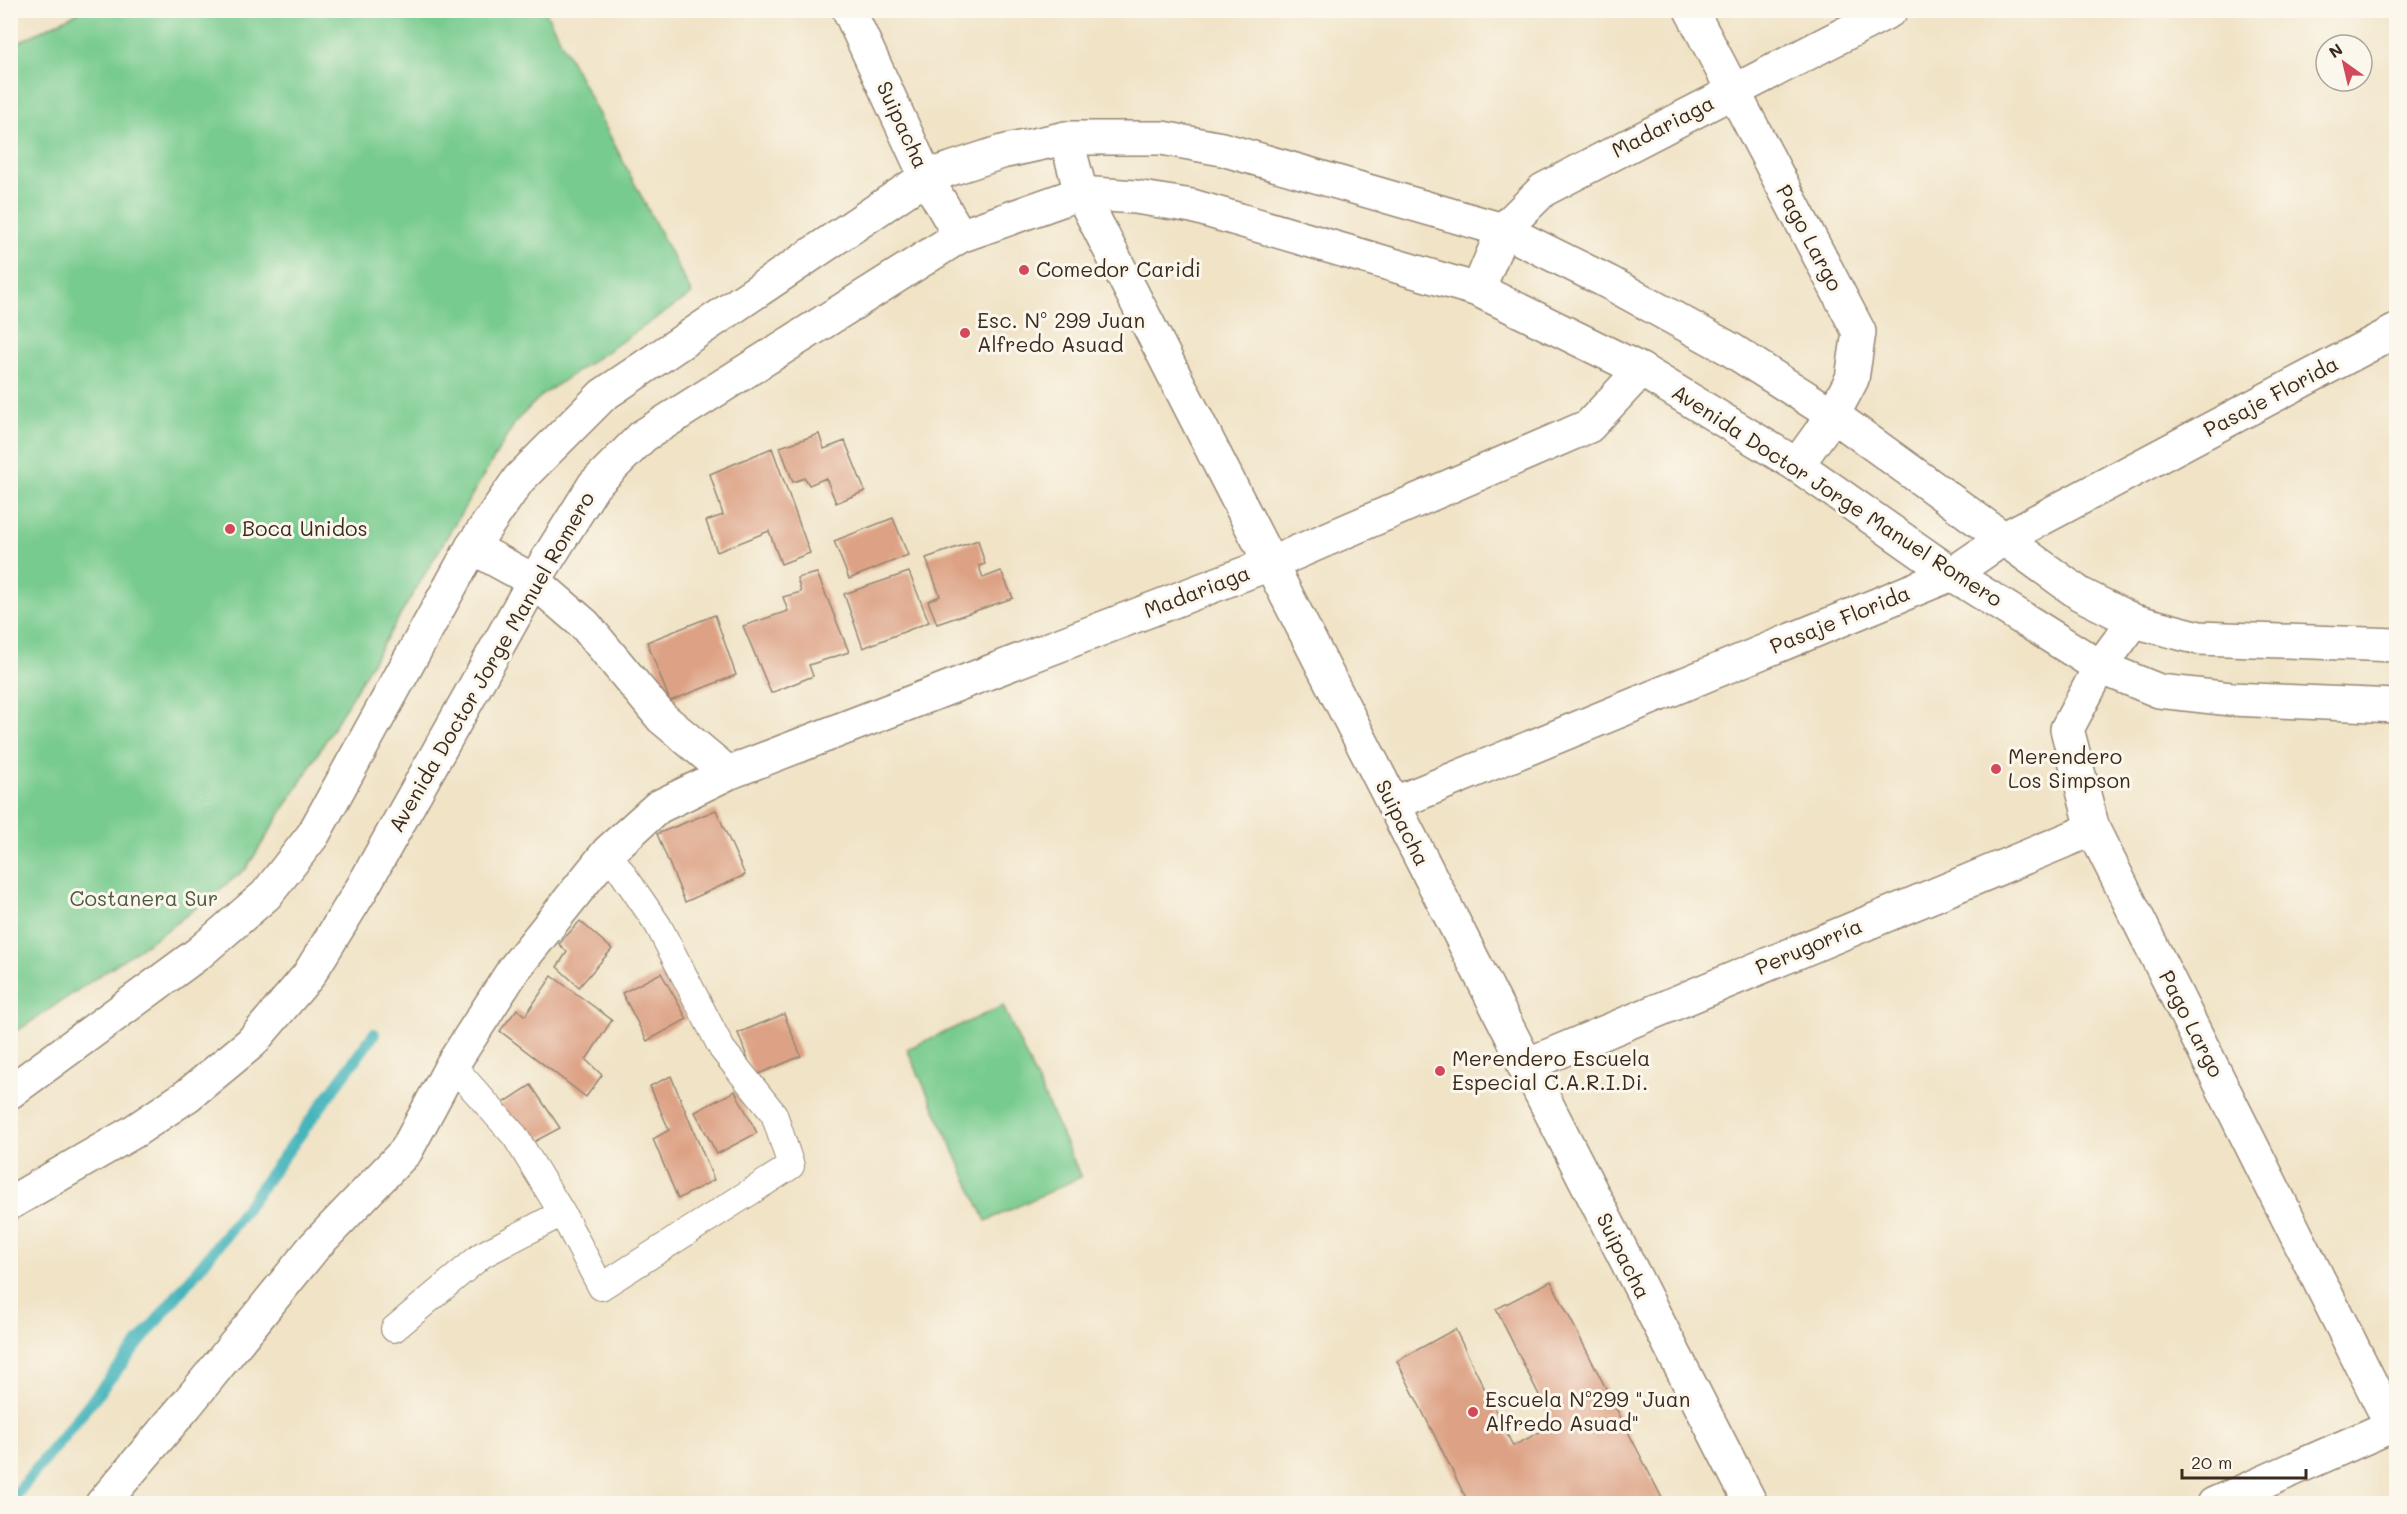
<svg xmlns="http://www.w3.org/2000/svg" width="2407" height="1514" viewBox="0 0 2407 1514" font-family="Mali,sans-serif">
<rect width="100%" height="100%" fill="#fbf7ec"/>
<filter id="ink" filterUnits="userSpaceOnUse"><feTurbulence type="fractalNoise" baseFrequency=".0167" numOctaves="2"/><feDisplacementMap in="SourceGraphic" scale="12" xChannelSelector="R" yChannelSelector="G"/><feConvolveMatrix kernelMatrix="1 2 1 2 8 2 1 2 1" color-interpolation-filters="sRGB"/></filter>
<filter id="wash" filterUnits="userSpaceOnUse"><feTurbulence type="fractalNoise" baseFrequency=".008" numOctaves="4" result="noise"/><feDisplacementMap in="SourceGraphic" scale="24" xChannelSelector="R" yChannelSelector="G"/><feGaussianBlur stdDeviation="1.35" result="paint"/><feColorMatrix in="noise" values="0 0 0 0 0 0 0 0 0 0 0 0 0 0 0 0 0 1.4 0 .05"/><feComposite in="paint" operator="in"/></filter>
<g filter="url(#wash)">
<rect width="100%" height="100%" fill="#f0e3c6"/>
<path fill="#77cb8e" stroke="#597a56" stroke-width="1.5" d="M81,11H545L692,294L542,395L516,421L308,770L246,869L170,928L11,1035V46Z
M1003,1006L1081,1177L986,1221L907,1049Z"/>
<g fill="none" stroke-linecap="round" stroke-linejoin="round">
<path stroke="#44b4bb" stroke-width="12" d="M10,1502L226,1235L374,1034"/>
</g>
<g id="blocks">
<path fill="#dda285" d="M819,434L824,449L845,441L865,491L836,503L826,478L809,485L805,478L793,482L780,447Z
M772,448L810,553L781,564L769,531L717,552L706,521L723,515L710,474Z
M893,518L908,555L849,579L834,541Z
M978,540L985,564L979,566L983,578L1001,571L1013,598L937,624L928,601L940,596L926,558Z
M909,572L929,622L863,648L844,594Z
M817,573L849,652L809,665L813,676L771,693L743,626L788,611L783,597L801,592L797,578Z
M715,615L736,675L670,701L647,642Z
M716,810L745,875L685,902L657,834Z
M580,921L612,949L579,987L557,967L567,952L559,944Z
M661,973L687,1019L647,1041L622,993Z
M552,976L612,1020L586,1060L602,1075L586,1097L500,1031L517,1009L525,1016Z
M784,1014L801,1056L754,1076L738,1033Z
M671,1076L714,1180L678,1199L653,1139L669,1130L650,1086Z
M531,1085L560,1128L526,1146L499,1106Z
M735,1091L757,1133L717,1154L695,1112Z
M1551,1281L1665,1504H1469L1397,1361L1455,1329L1513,1446L1554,1425L1496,1309Z"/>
</g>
</g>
<g filter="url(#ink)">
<use href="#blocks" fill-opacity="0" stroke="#968672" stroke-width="1.5"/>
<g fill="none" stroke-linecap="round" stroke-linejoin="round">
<defs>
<path id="lane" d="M452,1065L515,1136L562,1213L601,1287L791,1166L774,1114L722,1049L658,925L608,852
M394,1329L482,1255L562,1213"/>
<path id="street" d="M849,10L926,177L960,236
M1691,10L1859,332L1852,379L1833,415L1797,465
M1066,138L1081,193C1306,629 1526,1068 1751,1504
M1478,290L1503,230L1543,190L1891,10
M472,547L534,581L585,625L662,718L728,773
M2134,621L2100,667L2067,729L2093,829L2392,1426
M1393,804L1952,574L2003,539L2396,331
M1524,1066L2093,829
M102,1504L187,1404L314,1247L406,1151L452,1065L514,969L608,852L658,807L728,773L1272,563L1589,426L1641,370
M2214,1504L2396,1424"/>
<path id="secondary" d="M10,1092L199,953L266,895L313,835L472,547L519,479L603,395L926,177L1002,152L1066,138H1162L1222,149L1503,230L1608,282L1730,349L1833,415L2080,594L2134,621L2199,638L2396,645
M10,1203L133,1132L188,1095L251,1043L308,976L361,890L534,581L594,485L643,436L960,236L1081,193L1135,197L1192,206L1478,290L1641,370L1797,465L1952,574L2100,667L2159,691L2231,699L2396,706"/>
</defs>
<use href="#lane" stroke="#968672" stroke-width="28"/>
<use href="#street" stroke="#968672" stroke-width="36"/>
<use href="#secondary" stroke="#968672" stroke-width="36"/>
<use href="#lane" stroke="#fff" stroke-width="26"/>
<use href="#street" stroke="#fff" stroke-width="33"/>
<use href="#secondary" stroke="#fff" stroke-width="33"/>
</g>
</g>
<g fill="#d1495b" stroke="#fbf7ec" stroke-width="2">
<circle cx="1024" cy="270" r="6"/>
<circle cx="965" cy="333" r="6"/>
<circle cx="230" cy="529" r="6"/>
<circle cx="1996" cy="769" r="6"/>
<circle cx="1440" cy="1071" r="6"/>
<circle cx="1473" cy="1412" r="6"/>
</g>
<g text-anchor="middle" stroke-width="6" stroke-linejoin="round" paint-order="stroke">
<g font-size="21" fill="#3b2a1e" stroke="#fbf7ec">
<text transform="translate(902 125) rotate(65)" y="7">Suipacha</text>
<text transform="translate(1663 127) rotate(-27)" y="7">Madariaga</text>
<text transform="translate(1809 238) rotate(62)" y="7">Pago Largo</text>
<text transform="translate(2271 397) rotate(-28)" y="7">Pasaje Florida</text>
<text transform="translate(1837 496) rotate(33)" y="7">Avenida Doctor Jorge Manuel Romero</text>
<text transform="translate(1197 592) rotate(-21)" y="7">Madariaga</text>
<text transform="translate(1840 620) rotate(-22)" y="7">Pasaje Florida</text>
<text transform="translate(492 662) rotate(-60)" y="7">Avenida Doctor Jorge Manuel Romero</text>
<text transform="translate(1402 823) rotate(63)" y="7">Suipacha</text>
<text transform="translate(1809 947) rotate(-23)" y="7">Perugorría</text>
<text transform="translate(2191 1024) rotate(63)" y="7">Pago Largo</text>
<text transform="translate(1623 1256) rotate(63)" y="7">Suipacha</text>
</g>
<g font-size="21" fill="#3b2a1e" stroke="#fbf7ec" text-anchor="start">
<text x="1036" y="277">Comedor Caridi</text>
<text x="977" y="328">Esc. Nº 299 Juan<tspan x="977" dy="24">Alfredo Asuad</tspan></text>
<text x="242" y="536">Boca Unidos</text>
<text x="2008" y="764">Merendero<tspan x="2008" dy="24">Los Simpson</tspan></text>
<text x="1452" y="1066">Merendero Escuela<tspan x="1452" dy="24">Especial C.A.R.I.Di.</tspan></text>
<text x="1485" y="1407">Escuela Nº299 "Juan<tspan x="1485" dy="24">Alfredo Asuad"</tspan></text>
</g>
<g font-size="21" fill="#4d5a40" stroke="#fbf7ec">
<text x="144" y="906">Costanera Sur</text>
</g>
</g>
<rect width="2407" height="1514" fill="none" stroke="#fbf7ec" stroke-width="36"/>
<g transform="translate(2344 63) rotate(326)"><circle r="28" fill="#fbf7ec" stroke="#aea59a" stroke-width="1.5"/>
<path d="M0-4.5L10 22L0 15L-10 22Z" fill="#d1495b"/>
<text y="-9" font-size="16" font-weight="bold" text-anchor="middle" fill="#3b2a1e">N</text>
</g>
<path d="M2182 1469v9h124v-9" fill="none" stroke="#3b2a1e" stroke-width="3"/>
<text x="2191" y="1469" font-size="18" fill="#3b2a1e" stroke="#fbf7ec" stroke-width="4.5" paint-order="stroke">20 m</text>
</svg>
